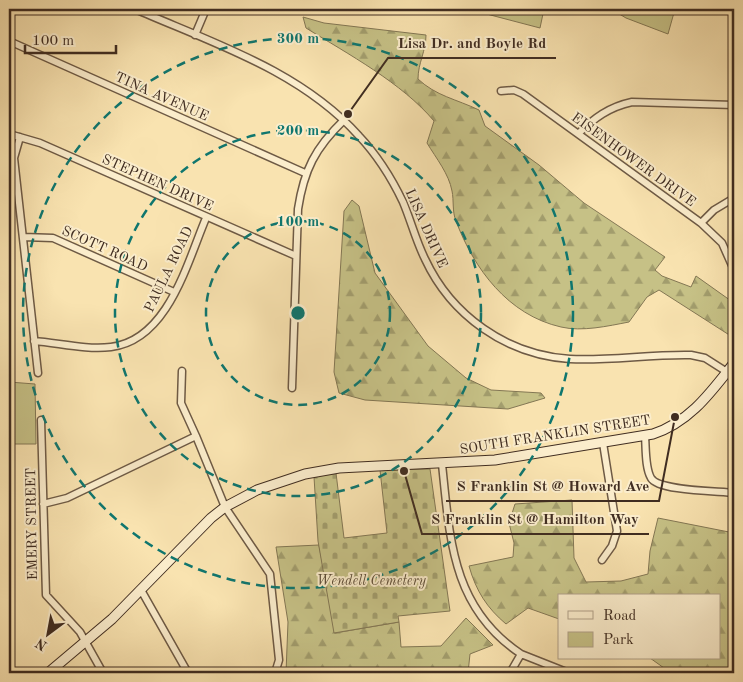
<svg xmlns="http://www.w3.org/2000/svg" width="743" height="682" viewBox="0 0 743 682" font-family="'Old Standard TT',serif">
<defs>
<pattern id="forest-firs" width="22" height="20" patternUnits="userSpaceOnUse" patternTransform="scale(1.25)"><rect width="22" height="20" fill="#c6c186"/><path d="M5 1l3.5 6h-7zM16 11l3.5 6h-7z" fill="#a29d6d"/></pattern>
<pattern id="cemetery-stones" width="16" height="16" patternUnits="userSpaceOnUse" patternTransform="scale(1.25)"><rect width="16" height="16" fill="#c6c186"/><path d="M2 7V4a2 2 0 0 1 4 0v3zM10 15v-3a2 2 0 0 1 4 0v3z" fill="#a29d6d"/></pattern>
</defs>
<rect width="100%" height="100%" fill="#f9e3b0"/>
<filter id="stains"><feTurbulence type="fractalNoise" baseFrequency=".004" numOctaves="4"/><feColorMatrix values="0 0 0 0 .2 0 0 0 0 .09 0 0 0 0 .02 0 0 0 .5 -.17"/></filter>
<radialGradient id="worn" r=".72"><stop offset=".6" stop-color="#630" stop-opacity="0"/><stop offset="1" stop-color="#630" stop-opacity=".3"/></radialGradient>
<path fill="url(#forest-firs)" stroke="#837754" d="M303,17L324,23L426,35C426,51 418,63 418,79C436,96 456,99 479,110L485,126L539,165L584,203L665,257L655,270L662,276L691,287L696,276L734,303V338L659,290L647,297L629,322C608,326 582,332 561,327C508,315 474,269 456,221C452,212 454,200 452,191C449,174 436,158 427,143L434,121C402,83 348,54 306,28Z
M352,200L359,206L375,273L428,346L466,378L491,390L541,393L545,398L508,409L365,400L339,393L334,372L344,211Z
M572,500L574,558L586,582L621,581L648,574L650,551L658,518L734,533V673H671L650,658H719V596H559V619L528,608L506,624C487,608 476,591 469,566L513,557L514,543L509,523L515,504Z
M319,545L335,633L399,622L401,647L441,646L466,618L493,645L470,654L468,673H286L288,622L276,547Z"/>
<path fill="url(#cemetery-stones)" stroke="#837754" d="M430,469L450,611L398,616L399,622L334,633L318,541L314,477L336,473L344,538L387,533L380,470Z"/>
<path fill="#c6c186" stroke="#837754" d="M476,9H544L540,28L479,12Z
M611,9H675L668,34L626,18Z
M9,382L35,384L36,444H9Z"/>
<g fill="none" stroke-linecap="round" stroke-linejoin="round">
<defs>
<path id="minor" d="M135,9C213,43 301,71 359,136C377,155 392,179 403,202C411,221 416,241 425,259C451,315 506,355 570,359C610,361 650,354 691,355L705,358L727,372
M195,35L206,9
M9,41L305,173
M501,91L514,90L523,94L701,223L722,243L734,270
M9,134L40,143L296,256
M578,134C594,118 609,107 632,102L734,105
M20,137L14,158L38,373
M701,223L714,210L734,198
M23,237L53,238L174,292
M34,341C59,343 86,350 111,347C168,340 187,263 206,218
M182,371L181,403L196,436
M292,388L298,209C304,170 315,148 344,120
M41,420L46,595L80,632L103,673
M645,436C646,448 645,468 651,478C658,491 718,491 734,493
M442,464C450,540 452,608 521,654L510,673
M43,504L67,498L196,436L225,507L270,574L279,660L275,673
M602,560L612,546L617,531L603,443
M141,590L188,673
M521,654L569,673"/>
<path id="secondary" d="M48,673L112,619L211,518L225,507L257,490L305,474L339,468L495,460L653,434C690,422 711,392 734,363"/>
</defs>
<use href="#minor" stroke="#6e5a45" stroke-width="9"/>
<use href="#secondary" stroke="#402d21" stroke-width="11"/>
<use href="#minor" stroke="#fbedcc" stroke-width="6"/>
<use href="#secondary" stroke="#fbedcc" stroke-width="9"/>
</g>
<g fill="none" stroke="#0f766e" stroke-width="2.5" stroke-dasharray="9 6">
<circle cx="298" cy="313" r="92"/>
<circle cx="298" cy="313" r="183"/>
<circle cx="298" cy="313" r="275"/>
</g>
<g text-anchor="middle" stroke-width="4" stroke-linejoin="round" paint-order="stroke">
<g font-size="14" fill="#402d21" stroke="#fbedcc">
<text transform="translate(162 96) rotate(24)" y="5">TINA AVENUE</text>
<text transform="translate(634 159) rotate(36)" y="5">EISENHOWER DRIVE</text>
<text transform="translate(158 182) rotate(24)" y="5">STEPHEN DRIVE</text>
<text transform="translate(427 228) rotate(66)" y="5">LISA DRIVE</text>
<text transform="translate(105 248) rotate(24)" y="5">SCOTT ROAD</text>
<text transform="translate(168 269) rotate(-64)" y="5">PAULA ROAD</text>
<text transform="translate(555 434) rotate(-9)" y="5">SOUTH FRANKLIN STREET</text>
<text transform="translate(31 524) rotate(-91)" y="5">EMERY STREET</text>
</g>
<g font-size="14" font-style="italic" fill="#5b4b35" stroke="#fbedcc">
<text x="371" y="585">Wendell Cemetery</text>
</g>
</g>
<circle cx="298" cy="313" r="8" fill="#0f766e" stroke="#fbedcc" stroke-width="2.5"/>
<g font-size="15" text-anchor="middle" font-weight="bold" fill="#0f766e" stroke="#fbedcc" stroke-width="4" stroke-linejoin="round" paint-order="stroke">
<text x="298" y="43">300 m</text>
<text x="298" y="135">200 m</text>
<text x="298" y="226">100 m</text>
</g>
<path fill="none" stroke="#402d21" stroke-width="2" d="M348 114L388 58H556M675 417L659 501H446M404 471L422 534H649"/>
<g fill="#402d21" stroke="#fbedcc" stroke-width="2">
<circle cx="348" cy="114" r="5"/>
<circle cx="675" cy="417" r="5"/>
<circle cx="404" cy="471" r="5"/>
</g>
<g font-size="15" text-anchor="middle" font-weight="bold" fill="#402d21" stroke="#fbedcc" stroke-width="4" stroke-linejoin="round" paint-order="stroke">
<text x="472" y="48">Lisa Dr. and Boyle Rd</text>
<text x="553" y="491">S Franklin St @ Howard Ave</text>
<text x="535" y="524">S Franklin St @ Hamilton Way</text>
</g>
<rect width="743" height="682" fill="none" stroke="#f9e3b0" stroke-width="30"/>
<rect x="10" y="10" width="723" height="662" fill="none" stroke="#402d21" stroke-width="2.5"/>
<rect x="15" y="15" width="713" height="652" fill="none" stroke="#402d21"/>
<rect x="558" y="594" width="162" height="65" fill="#fbedcc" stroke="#b0a088"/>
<rect x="568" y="611" width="25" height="8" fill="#fbedcc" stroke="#b0a088"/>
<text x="603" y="620" font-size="15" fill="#402d21">Road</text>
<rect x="568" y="632" width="25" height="15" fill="#c6c186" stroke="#b0a088"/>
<text x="603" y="644" font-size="15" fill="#402d21">Park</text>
<g transform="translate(48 634) rotate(212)" stroke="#fbedcc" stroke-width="4" paint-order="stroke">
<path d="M0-4L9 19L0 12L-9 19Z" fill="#402d21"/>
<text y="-8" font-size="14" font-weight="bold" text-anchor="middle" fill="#402d21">N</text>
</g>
<path d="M25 45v8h91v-8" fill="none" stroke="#402d21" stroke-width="2.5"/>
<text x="32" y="45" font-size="15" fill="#402d21" stroke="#fbedcc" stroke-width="4" paint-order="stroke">100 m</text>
<rect width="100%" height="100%" filter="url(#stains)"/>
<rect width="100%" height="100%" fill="url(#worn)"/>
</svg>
